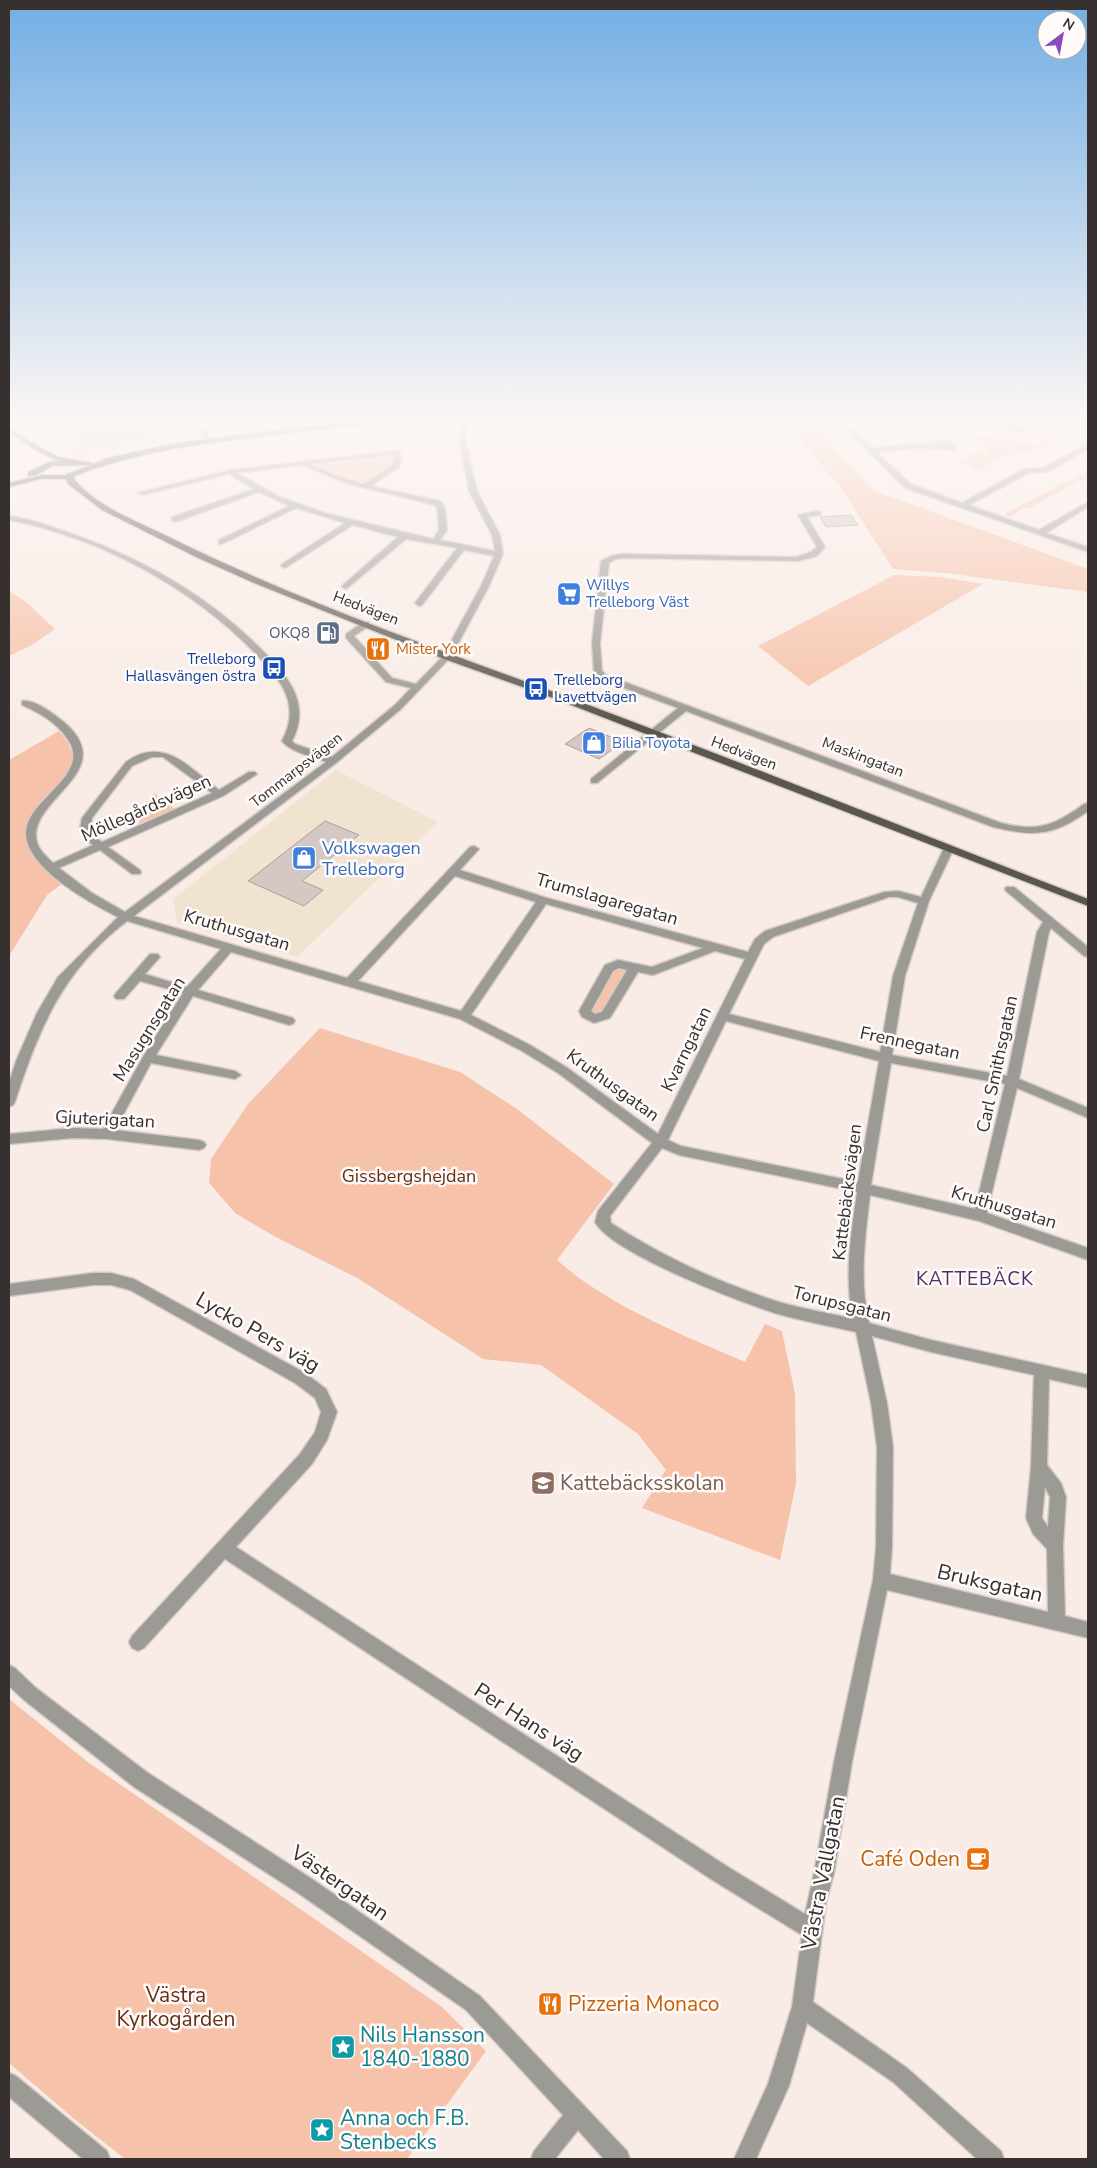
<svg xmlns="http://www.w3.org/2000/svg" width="1097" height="2168" viewBox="0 0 1097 2168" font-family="'Nunito Sans',sans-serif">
<rect width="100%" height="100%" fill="#f9ece6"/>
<path fill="#f0e3cf" d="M22,421H185L202,435L151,442L77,458L65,454Z
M336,770L438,822L297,957L177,922L173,899Z"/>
<path fill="#f6c2a9" d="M784,421H808L873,490L1088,569V592L945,573L893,569L841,488Z
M1056,421H1088V429L1078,426L1028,453L1006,455L978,470L958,460L970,459L967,455L991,453L971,434L951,430L894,435L904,446H902L889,433L865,434L912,429L916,432L949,429L1036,446L1053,434L1061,422Z
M392,455L395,458C392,468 375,481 364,482C355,483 323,471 315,465L319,462Z
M1088,471V479L1076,482L1028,509L1024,508L1010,517L1004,514Z
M894,575L940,577L983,584L808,686L758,646Z
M9,591L25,601L55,629L32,645L9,656Z
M59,731L68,743L74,759L67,773L39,806L26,828L32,856L63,883L47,895L9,956V760Z
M154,793L175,809L138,824Z
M619,968L626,972L603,1014L593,1013L592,1011L615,969Z
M320,1028L460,1072L517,1109L614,1184L557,1260C608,1306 683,1335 745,1362L765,1324L782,1331L795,1394L796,1484L780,1560L642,1508L666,1470L638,1434L541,1365L483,1359L359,1279L274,1236L235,1213L209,1183L211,1159L248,1104Z
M9,1699L89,1763L442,2007L486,2051L407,2159H125L73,2118L9,2063Z"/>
<path fill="#d5c7c4" stroke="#ad9f9c" d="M130,421H150L162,431L91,447L76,433Z
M851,515L858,525L826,527L820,517Z
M589,728L623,742L599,759L565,744Z
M325,821L359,835L302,881L323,890L304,906L248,881Z"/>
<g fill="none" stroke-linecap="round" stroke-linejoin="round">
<defs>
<path id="minor" d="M187,421H194L207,432L210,442H206L202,434Z
M464,421H470L466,427L465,438L477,491L500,535L503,554L489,586L451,657L401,709L336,763L134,916L347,978L470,847L474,846L479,849L460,870L547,898L748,952L755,939L765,931L884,892L898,891L921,897L944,848L949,845L954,848L929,901L905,976L892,1055L1007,1076L1037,932L1043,922L1006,891L1005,889L1006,887H1014L1088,947V957L1084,956L1051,928L1049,932L1019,1079L1088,1108V1118L1017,1088L987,1213L1088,1248V1260L979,1221L870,1195C865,1238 859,1280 869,1323L931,1340L1088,1375V1388L1049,1379L1047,1465L1061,1483L1066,1497L1063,1546L1065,1616L1088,1622V1638L887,1590L852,1762L834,1873L826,1902L813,2002L907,2068L1001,2151L1004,2159H977L893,2082L807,2023L789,2086L756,2159H734L768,2084L792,2007L802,1935L714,1881L225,1559L144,1648L138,1651L132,1648L129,1642L132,1636L300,1454L315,1432L321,1412L315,1398L295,1383L130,1290L111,1285H93L9,1296V1284L93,1273H111L134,1279L305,1373L326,1389L337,1412L327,1440L312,1464L236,1547L728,1867L805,1914L814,1873L834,1762L873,1580L876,1548L877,1447L871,1403L856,1332C830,1326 803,1321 778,1314C742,1303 611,1253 595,1222L598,1211L652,1143L558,1073L522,1051L460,1019L231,952L198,990L293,1018L295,1021L293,1024L289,1025L193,996L156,1055L235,1071L241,1075L235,1079L151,1063L115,1130L199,1140L204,1142L206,1145L204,1148L199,1150L107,1139L73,1138L9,1144V1134L73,1128L103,1129L144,1055L183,993L140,981L124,999H116L114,996L116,993L150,954H158L160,957L145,974L187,987L221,949L127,921C63,970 39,1028 15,1102L13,1105L9,1107V1083L16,1061L37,1013L58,977L118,917C90,903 26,868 26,833C26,801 86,778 71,745C61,725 42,714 22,705V701C32,699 48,710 56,716C132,771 20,799 38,845C41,852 48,858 53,863L93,845L86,840L80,829L82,818L126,762C164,735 189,768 219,790L249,772H255L257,774L223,796L108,847L140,870L141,872L140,874H132L100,850L59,868L92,893L125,912L326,762C312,756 292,753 282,741C302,703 280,679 254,652C191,587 98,537 9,520V516C33,519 55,528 78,536C147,561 209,597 261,649C287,675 312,703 292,741L295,744L332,757L395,705L411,688L386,682L346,638V634L363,622H369V626L354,636L392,678L416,684L443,656L481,586L494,556L464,550L422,605L419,606L415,603L457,548L406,539L346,589L342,587L343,585L398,537L353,525L285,568L281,566L282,564L345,523L296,508L222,544H219V540L289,506L259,492L178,521H172V517L254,489L229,474L142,495L138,493L230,470L396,451L400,453L402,460L398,468L371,486L440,501L445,507L447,530L440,540L495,551L492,535L469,491L459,438L460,427ZM393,455L394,460L392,465L364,484L337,476L310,464ZM302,465L349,484L434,505L437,508L439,530L433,539L325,513L278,496L237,473ZM152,757H163L212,793L102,842C92,835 90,830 92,818L132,766ZM455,876L536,902L461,1011L358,981ZM889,897H898L918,903L893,976L880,1052L729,1014L764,944L773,937ZM546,904L703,948L652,967L618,960L605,965L579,1011L582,1017L594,1023L610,1018L638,972L653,975L715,951L745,959L658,1134L566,1067L530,1045L471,1015ZM619,968L627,970L602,1012L595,1014L591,1011L613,971ZM726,1021L879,1061L858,1182L681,1146L668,1140ZM891,1063L1005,1084L975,1209L871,1185ZM662,1148L679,1155L857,1192C851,1234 844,1276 853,1319C829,1313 803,1309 779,1302C720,1283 663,1257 611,1223L610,1216ZM872,1336L931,1352L1034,1375L1031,1467L1026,1518L1033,1534L1047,1549L1048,1612L890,1574L892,1548L893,1447L887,1403ZM1045,1487L1050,1497L1048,1527L1042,1518Z
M839,421H863L860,423L849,424L872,448L948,441L955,445L956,448L952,450L920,448L876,452L911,484L962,503L1024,469L1043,468L1088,444V449L1048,472L1029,473L969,505L1039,530L1088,502V507L1046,533L1088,547V552L905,488Z
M975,421C989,420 1017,419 1026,430C1014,437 1003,428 991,425C985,423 980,424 975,421Z
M817,511L821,513L820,515L807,517L825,547L817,556L799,561L625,558L616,559L609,563L600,643L602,671L606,675L1001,823C1038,832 1054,826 1084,804L1088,803V811C1054,836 1034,837 993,827L686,711L597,783H591V779L678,708L600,679L594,672L592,643L601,561L611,556L622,554L796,557L811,552L817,547L798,515Z
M9,1665L15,1668L36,1688L148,1773L312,1879L480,1996L627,2151L630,2159H604L578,2130L555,2159H531L534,2151L563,2115L466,2010L298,1893L134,1787L24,1700L9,1686Z
M9,2073L16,2076L107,2151L110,2159H83L9,2097Z"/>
<path id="major" d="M374,421H405L402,423C351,426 301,431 250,438C187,446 135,453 75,476L74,479C96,506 136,521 167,536C294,599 429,646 562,695C738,761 913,831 1088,899V906L556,699L444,659L254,583L198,558L102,510L68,484L66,479H41L9,487V483L41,475H65L107,458L176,443L334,423Z
M9,427L39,447L59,457L93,463L89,465L53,466L34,476H28V472L49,462L60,461C41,455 25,444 9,432Z"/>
</defs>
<use href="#minor" stroke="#d6cac5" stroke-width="3"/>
<use href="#major" stroke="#d6cac5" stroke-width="3"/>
<use href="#minor" fill="#9c9a95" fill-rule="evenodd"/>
<use href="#major" fill="#59564d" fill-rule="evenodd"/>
</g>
<linearGradient id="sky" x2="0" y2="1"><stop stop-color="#72aee4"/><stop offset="0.58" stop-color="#fcf6f4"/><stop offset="1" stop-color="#fcf6f4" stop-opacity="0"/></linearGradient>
<rect width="1097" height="724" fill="url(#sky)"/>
<defs>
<symbol id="supermarket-square" viewBox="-11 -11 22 22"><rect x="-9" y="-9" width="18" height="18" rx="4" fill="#3f7fe0" stroke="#fefbfa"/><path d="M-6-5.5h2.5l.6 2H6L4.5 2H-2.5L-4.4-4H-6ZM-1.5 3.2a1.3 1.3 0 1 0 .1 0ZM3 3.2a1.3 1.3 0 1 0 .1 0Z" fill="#fff"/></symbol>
<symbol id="fuel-square" viewBox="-11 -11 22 22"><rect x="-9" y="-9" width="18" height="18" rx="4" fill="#5c6f8a" stroke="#fefbfa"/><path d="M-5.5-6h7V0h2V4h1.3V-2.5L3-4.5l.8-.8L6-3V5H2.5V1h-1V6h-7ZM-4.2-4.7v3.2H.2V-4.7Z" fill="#fff"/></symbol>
<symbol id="restaurant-square" viewBox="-11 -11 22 22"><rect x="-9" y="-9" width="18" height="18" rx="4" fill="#e8710a" stroke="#fefbfa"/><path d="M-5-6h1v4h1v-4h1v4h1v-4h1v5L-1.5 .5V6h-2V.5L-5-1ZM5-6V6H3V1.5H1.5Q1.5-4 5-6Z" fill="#fff"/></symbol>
<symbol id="bus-square" viewBox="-11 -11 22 22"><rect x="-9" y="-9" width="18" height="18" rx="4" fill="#1a4fb4" stroke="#fefbfa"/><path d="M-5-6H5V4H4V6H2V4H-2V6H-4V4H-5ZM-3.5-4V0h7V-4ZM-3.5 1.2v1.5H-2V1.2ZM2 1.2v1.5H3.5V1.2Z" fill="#fff"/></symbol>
<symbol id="shop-square" viewBox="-11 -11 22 22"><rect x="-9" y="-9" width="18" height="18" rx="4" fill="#3f7fe0" stroke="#fefbfa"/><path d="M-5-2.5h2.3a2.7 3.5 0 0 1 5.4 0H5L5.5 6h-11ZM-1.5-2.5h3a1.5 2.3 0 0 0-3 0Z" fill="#fff"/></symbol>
<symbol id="school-square" viewBox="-11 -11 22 22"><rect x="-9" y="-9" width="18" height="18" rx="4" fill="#8d6e63" stroke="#fefbfa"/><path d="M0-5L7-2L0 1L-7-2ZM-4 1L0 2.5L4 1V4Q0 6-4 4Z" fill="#fff"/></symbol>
<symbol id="cafe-square" viewBox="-11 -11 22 22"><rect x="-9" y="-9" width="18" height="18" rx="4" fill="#e8710a" stroke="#fefbfa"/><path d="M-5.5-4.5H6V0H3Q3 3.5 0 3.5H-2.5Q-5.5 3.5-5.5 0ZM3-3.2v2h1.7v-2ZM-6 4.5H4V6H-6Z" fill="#fff"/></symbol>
<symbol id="sight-square" viewBox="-11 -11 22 22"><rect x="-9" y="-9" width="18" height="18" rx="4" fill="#0f9aa8" stroke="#fefbfa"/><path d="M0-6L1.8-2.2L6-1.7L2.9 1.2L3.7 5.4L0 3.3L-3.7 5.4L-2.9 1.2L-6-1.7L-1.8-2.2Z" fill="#fff"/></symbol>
</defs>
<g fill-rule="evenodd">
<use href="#supermarket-square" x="555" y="580" width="28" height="28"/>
<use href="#fuel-square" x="314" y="619" width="28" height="28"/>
<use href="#restaurant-square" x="364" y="635" width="28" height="28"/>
<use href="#bus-square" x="260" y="654" width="28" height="28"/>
<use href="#bus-square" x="522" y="675" width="28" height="28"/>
<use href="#shop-square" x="580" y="729" width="28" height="28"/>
<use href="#shop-square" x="290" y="844" width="28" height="28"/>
<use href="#school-square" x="529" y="1469" width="28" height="28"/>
<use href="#cafe-square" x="964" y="1845" width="28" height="28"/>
<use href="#restaurant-square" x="536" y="1990" width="28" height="28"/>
<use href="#sight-square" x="329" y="2033" width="28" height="28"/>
<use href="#sight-square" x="308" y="2116" width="28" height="28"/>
</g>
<g text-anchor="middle" stroke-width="5" stroke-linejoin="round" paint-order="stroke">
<g font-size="15" fill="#366cbe" stroke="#fefbfa" text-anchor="start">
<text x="586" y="590">Willys<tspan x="586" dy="17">Trelleborg Väst</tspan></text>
<text x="612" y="748">Bilia Toyota</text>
</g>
<g font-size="15" fill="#36312f" stroke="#fefbfa">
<text transform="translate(366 608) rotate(21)" y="5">Hedvägen</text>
<text transform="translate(744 753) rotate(21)" y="5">Hedvägen</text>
<text transform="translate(863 757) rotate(21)" y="5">Maskingatan</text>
<text transform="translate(296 770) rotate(-38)" y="5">Tommarpsvägen</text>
</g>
<g font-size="15" fill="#4e5e75" stroke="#fefbfa" text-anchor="end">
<text x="310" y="638">OKQ8</text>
</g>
<g font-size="15" fill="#c56008" stroke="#fefbfa" text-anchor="start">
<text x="396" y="654">Mister York</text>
</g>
<g font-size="15" fill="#164399" stroke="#fefbfa" text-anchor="end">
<text x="256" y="664">Trelleborg<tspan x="256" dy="17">Hallasvängen östra</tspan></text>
<text x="554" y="685" text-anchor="start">Trelleborg<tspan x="554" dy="17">Lavettvägen</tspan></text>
</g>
<g font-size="18" fill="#36312f" stroke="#fefbfa">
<text transform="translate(146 808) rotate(-24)" y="6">Möllegårdsvägen</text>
<text transform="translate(607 899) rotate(16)" y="6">Trumslagaregatan</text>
<text transform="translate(237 930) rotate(16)" y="6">Kruthusgatan</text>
<text transform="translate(149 1029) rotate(-58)" y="6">Masugnsgatan</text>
<text transform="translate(910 1043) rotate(12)" y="6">Frennegatan</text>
<text transform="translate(686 1049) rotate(-64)" y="6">Kvarngatan</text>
<text transform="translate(997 1064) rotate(-78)" y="6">Carl Smithsgatan</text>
<text transform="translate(613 1085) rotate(36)" y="6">Kruthusgatan</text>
<text transform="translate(105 1119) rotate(3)" y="6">Gjuterigatan</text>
<text transform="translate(847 1192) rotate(-83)" y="6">Kattebäcksvägen</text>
<text transform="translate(1004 1207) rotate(17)" y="6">Kruthusgatan</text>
<text transform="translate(842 1304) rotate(14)" y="6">Torupsgatan</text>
</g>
<g font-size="18" fill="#366cbe" stroke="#fefbfa" text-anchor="start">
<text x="322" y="854">Volkswagen<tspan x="322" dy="21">Trelleborg</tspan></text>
</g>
<g font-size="18" fill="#643014" stroke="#fefbfa">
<text x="409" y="1182">Gissbergshejdan</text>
</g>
<g font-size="19" letter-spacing="1" fill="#4e3069" stroke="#fefbfa">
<text x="975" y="1285">KATTEBÄCK</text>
</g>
<g font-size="21" fill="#36312f" stroke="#fefbfa">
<text transform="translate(258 1332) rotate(30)" y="7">Lycko Pers väg</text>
<text transform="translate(990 1583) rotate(13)" y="7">Bruksgatan</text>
<text transform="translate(529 1722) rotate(33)" y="7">Per Hans väg</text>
<text transform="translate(823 1873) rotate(-79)" y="7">Västra Vallgatan</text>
<text transform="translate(340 1883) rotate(35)" y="7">Västergatan</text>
</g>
<g font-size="21" fill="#785e54" stroke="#fefbfa" text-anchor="start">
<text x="560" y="1490">Kattebäcksskolan</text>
</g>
<g font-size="21" fill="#c56008" stroke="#fefbfa" text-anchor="end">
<text x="960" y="1866">Café Oden</text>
<text x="568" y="2011" text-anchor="start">Pizzeria Monaco</text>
</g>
<g font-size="21" fill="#643014" stroke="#fefbfa">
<text x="176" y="2002">Västra<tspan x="176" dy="24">Kyrkogården</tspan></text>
</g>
<g font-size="21" fill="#0d838f" stroke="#fefbfa" text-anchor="start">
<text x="360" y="2042">Nils Hansson<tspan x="360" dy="24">1840-1880</tspan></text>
<text x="340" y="2125">Anna och F.B.<tspan x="340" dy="24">Stenbecks</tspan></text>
</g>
</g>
<rect width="1097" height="2168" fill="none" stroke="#36312f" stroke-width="20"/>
<g transform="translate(1062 35) rotate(32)"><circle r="24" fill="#fefbfa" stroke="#aeaaa9"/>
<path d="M0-4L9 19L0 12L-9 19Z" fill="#8a49be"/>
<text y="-8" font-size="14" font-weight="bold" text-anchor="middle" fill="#36312f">N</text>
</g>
</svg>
